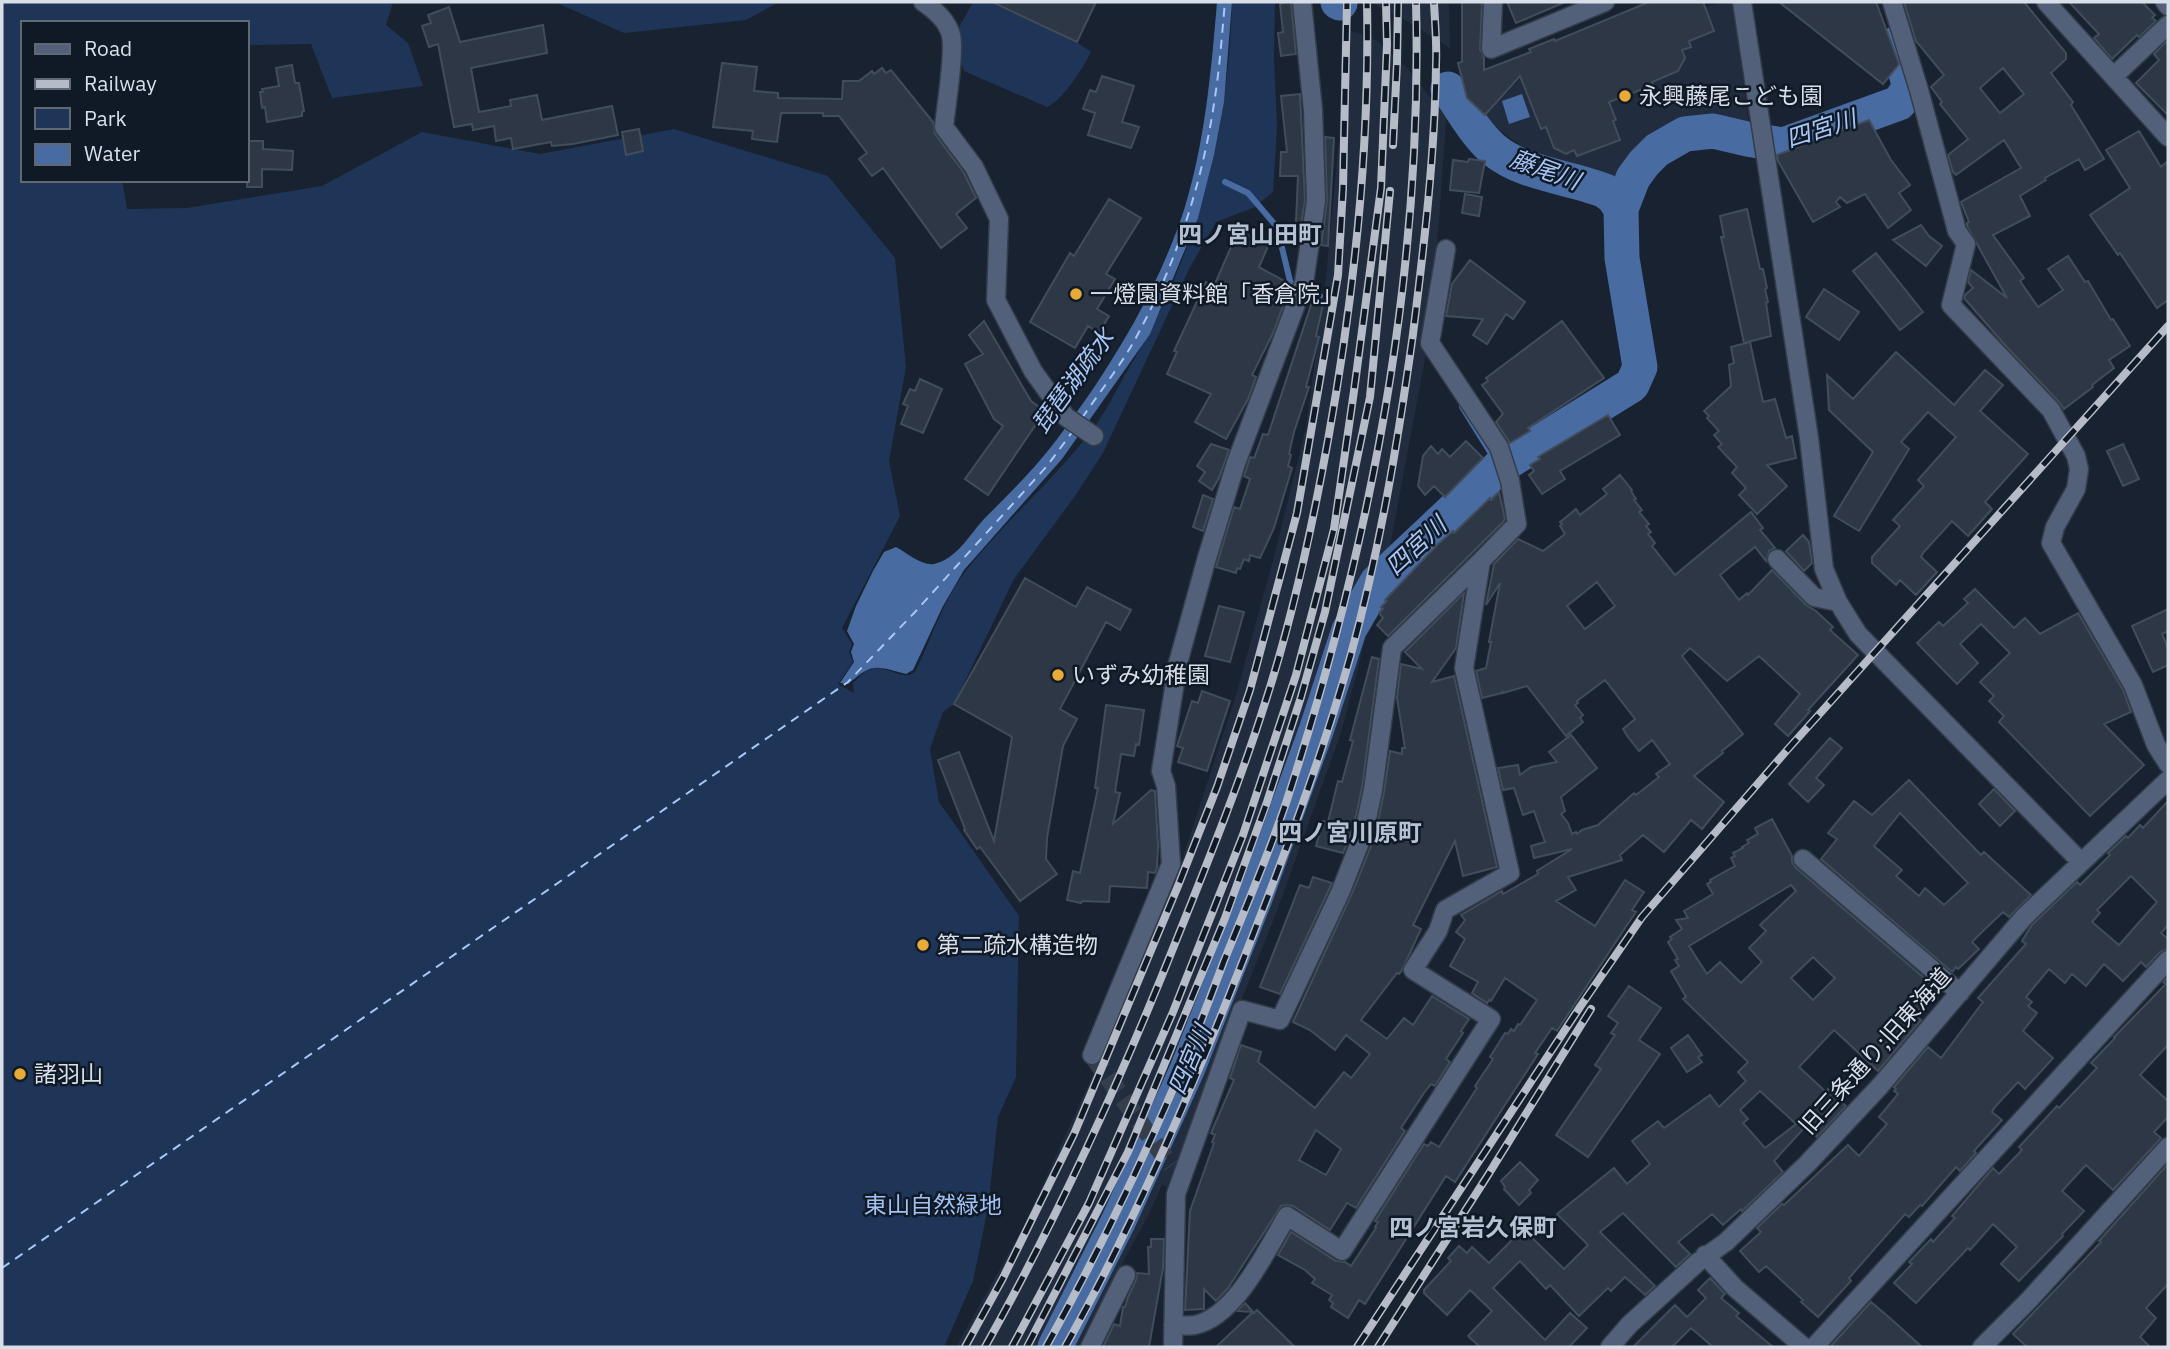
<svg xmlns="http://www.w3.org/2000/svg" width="2170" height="1349" viewBox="0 0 2170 1349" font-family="'IBM Plex Sans','Noto Sans JP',sans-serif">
<rect width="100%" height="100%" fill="#192230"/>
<path fill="#212d3f" d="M1370,2H1449L1450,48L1409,22Z
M1725,2H1733L1749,125L1700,119L1682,124L1645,146L1612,179L1599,172L1529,151L1499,130L1485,117L1519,80L1704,7Z
M1342,27L1378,41L1407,68L1429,96L1447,106L1439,220L1427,348L1391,541L1341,733L1277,911L1167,1187L1162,1185L1149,1214L1077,1347H956L1022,1230L1107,1044L1178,872L1236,695L1275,553L1306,427L1326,278L1340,130Z"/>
<path fill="#1e3558" d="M2,2H393L386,25L408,43L423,86L332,98L311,44L247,45V23H23V180H122L127,209L187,208L322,186L422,132L540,154L674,129L828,176L895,258L906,367L889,461L900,516L842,628L852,644L849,652L853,662L838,684L854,693L853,683C859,677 867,668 877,668C890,668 903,681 915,672C932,639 942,602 965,572C1004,522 1054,480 1092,430C1105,413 1115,393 1125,375C1196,258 1228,138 1232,2H1275L1274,57L1277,127L1273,192L1255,207L1216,222L1189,269L1103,453L1075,496L1014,579L954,704L943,712L930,749L939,802L1019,916L1016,1077L998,1117L988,1208L973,1281L944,1347H2Z
M555,2H779L746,20L624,33Z
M973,2H989L1078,43L1091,52C1083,68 1063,100 1047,107L964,71L960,58L957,31Z"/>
<path fill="#486ba1" d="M1217,2H1232L1224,102L1214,155L1198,218L1150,334L1062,459L964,570L943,606L913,670L906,674C876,666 873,662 848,684L840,683L854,662L851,652L854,644L847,631L856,606L873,571L884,552L896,547C907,553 922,566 934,564C957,559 970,534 984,519C998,505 1012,491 1025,477C1050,451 1072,419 1093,389C1131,332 1162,276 1184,210C1205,142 1211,73 1217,2Z
M1522,94L1530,117L1509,124L1502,101Z"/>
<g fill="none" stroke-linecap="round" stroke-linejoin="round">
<path stroke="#486ba1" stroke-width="6" d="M1225,182L1248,193L1277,227L1290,281L1297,290
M1307,293L1320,296
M1462,407L1495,460"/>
<path stroke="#486ba1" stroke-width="35" d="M1338,2L1340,3
M1448,89C1462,109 1475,134 1494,150C1523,174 1570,177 1605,191L1614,198L1621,209
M1055,1347L1118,1222L1187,1070L1255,898L1316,731L1349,630L1377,582L1498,468L1632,385L1640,367L1622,258L1621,209L1633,178L1644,163L1657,150L1685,134L1713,131L1747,139L1783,145L1899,103L1910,87L1897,43"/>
<path stroke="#a8c7f6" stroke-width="2" stroke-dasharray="9 7" stroke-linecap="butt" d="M1082,418C1099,393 1118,369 1133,343C1175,268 1203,182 1215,97C1220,65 1222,33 1225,2
M2,1268L848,682L915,612L1047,466L1073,431"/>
</g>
<path fill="#2d3745" stroke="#424d5c" stroke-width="2" fill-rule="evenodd" d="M992,2H1096L1077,42Z
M1287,2H1291L1296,54L1281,56L1278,33L1283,32L1280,4Z
M1462,2H1482L1480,49L1484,58V70L1531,52L1529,49L1554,39L1555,41L1649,2H1703L1714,31L1689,41L1691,47L1682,50L1685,58L1678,71L1652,82L1653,85L1609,102L1616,120L1613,121L1620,140L1577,156L1574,150L1566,154L1554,148L1546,127L1541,129L1520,76L1485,115L1467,98L1458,63L1462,62Z
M1507,2H1565L1516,23Z
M1779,2H1876L1899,64L1883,84Z
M1904,2H2024L2066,53V59L2051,73L2073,102L2071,105L2104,159L2085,170L2079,159L2045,178L2046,180L2020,196L2030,216L1993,235L2024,278L2020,281L2038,307L2063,290L2048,269L2068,256L2085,282L2088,281L2111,320L2113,319L2130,346L2109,360L2114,368L2092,385L2093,387L2064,409L2059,402L2004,344L1964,298L1965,295L1973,288L1968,282L1971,270L2007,298L1967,226V223L1969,222L1961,202L2021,168L2004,140L1956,175L1953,172L1948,155L1968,139L1940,104L1942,102L1931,87L1944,75L1916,41ZM2003,68L2024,94L2000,113L1980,88Z
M2069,2H2142L2155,15L2152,18L2156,21L2139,37L2137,35L2112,59L2094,38L2099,34Z
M449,7L460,42L543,25L547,53L471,68L479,112L511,106L510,100L537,95L542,120L612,106L618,135L573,144L552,146L551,142L513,149L511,138L496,141L494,126L473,130L472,124L454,127L438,44L429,47L422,26L431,23L428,15Z
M2168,40V115L2136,83L2159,60L2154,54Z
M722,63L757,67L754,91L778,93V98L842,99L843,81H859L872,71L874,74L882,68L886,73L891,70L933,122L935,134L964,173L976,198L956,214L967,228L941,248L883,168L872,176L859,159L867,153L839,116H823V113H781L777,142L752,139L753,131L713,127Z
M292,65L295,83H299L304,111L302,112V116L267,122L265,107L262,108L260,92H263L262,89L279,86L276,68Z
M1102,76L1134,86L1122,122L1139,127L1131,148L1088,135L1095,113L1083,109L1090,90L1096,92Z
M1300,94L1305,200L1298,244H1295L1298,176H1280L1281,152H1287L1281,96Z
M1869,120L1891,160L1910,185L1899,193L1911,210L1888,228L1865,194L1847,203L1840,197L1836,202L1840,207L1813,222L1778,161L1777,155Z
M639,129L643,151L626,155L622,132Z
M2139,131L2161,167L2168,161V300L2157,308L2120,253L2118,255L2090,215L2130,188L2106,150Z
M1325,137L1334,138L1328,246L1321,245L1327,201Z
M247,141H263V149L293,151L292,170L262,169V187H247Z
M1469,159L1485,161L1479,193L1450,190L1453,160L1468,162Z
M1465,194L1482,197L1479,216L1462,213Z
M1109,199L1141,218L1106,274L1115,279L1097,309L1109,316L1099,333L1088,326L1075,348L1030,322L1070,253L1074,256Z
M1747,209L1760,269H1763L1767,288L1765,289L1768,302L1766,303L1771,336L1744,343L1721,237H1724L1720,216Z
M1921,225L1929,236L1942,246L1926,266L1893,240Z
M1238,231L1269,244L1259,267L1284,281L1281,287L1289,290L1273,333L1252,375L1256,377L1248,399L1226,439L1195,422L1211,394L1167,374L1177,352L1174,351L1206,282L1214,286Z
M1876,253L1923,312L1900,330L1853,271Z
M1470,260L1525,302L1513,319L1506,314L1487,344L1473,335L1483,319L1446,316L1452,284Z
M1824,289L1859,312L1839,340L1806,317Z
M1312,302L1323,305L1316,336L1319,337L1306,387H1309L1294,432L1289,454L1291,455L1288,466L1292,468L1274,528L1260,558L1250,555L1249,561L1244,559L1240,569L1237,568L1236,573L1216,567L1234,507L1240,509L1250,479L1244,476L1247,467L1250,457L1254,458L1255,456L1263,434L1268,435Z
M984,321L1031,401L1045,411L988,495L965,479L1003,426L994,419L965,364L983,354L969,335Z
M1562,321L1604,378L1528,428L1530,431L1510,443L1496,422L1503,414L1482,385L1488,381L1486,378Z
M1750,342L1763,402L1775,399L1786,438L1792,436L1796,458L1767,465L1787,486L1757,514L1739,495L1746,488L1732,473L1737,467L1718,447L1722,444L1714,435L1719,431L1707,418L1709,416L1704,411L1731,386L1729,365L1734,363L1731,347Z
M1896,352L1954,405L1985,370L2003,385L1980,411L2028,454L1985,502L1992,509L1968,536L1952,521L1923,553L1921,557L1937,572L1916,595L1900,580L1896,585L1872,563V557L1900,526L1893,520L1924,486L1918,480L1956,437L1928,412L1901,442L1909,449L1859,531L1834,516L1873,452L1829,410L1827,375L1853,399Z
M920,379L942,389L923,433L901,424L908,406L903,404L910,389L915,391Z
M1608,415L1620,435L1560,471L1565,479L1542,494L1529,475L1534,471L1530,465L1540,459L1538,457Z
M1466,441L1483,458L1445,497L1434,486L1425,495L1418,486L1423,456L1431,446L1438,454L1442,449L1450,457Z
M1211,444L1229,450L1219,478L1212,490L1199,481L1205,472L1197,466Z
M2123,444L2139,479L2123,486L2107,451Z
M1620,475L1632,490L1631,491L1636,499L1634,500L1642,510L1639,512L1649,524L1646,526L1651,532L1648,534L1655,543L1652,546L1675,575L1751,512L1763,528L1760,530L1775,548L1769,551L1766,561L1755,547L1720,575L1739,600L1747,593L1748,595L1772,570L1806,605L1816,611L1833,627L1830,630L1858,655L1808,710L1810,711L1805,717L1788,736L1775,724L1800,694L1759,656L1727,681L1690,648L1682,656L1743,734L1722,751L1723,753L1694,776L1724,802L1702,829L1691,820L1664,852L1643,835L1620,855L1622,860L1568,877L1576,890L1556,901L1595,926L1625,880L1644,892L1632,910L1636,912L1627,925L1557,1031L1552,1028L1535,1053L1538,1054L1455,1182L1446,1176L1365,1304L1359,1300L1348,1318L1331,1307L1333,1303L1329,1300L1332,1295L1312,1283L1315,1279L1305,1270L1278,1255L1291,1232L1336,1261L1345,1262L1351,1266L1376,1228L1375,1227L1378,1222L1375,1221L1424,1144L1428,1146L1431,1142L1439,1147L1477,1088L1475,1086L1493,1059L1490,1057L1505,1033L1508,1034L1511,1029L1514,1031L1518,1024L1520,1025L1537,1000L1505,978L1491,1001L1489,1000L1487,1003L1472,993L1478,982L1450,966L1465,939L1456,932L1465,920L1461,915L1502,891L1503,894L1538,874L1537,871L1572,849L1534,858L1531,846L1545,842L1534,811L1523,815L1514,788L1503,790L1498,768L1518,765L1520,775L1531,767L1557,762L1549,752L1571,735L1597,768L1561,797L1565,811L1561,814L1568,823L1572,834L1576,832L1577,834L1582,830L1598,825L1634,793L1636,795L1659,777L1656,774L1670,764L1652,740L1639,751L1628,737L1623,729L1635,719L1605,680L1577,701L1578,703L1575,705L1583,715L1580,718L1583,722L1566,736L1527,686L1503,693L1502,691V693L1482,698L1476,671L1486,668L1491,642H1489L1500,583L1486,605L1494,564L1518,539L1543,551L1565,534L1560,526L1562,524L1560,522L1576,509L1580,515L1607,494L1603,489ZM1597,582L1615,606L1585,629L1567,606Z
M1499,492L1505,519L1503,522L1388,636L1377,625L1383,618L1379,613L1383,609L1381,607L1387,601L1385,600L1438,544L1453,531L1454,533L1490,498L1491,500Z
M1203,495L1213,499L1203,531L1193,527Z
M1803,535L1809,542L1812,563L1804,571L1786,551Z
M1025,578L1076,607L1087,587L1131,610L1120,630L1106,622L1060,709L1077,719L1063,746L1047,838L1046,859L1057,874L1020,901L980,847L977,849L964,830L965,829L938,760L959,752L994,841L1012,737L954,704Z
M1975,589L2014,628L2025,618L2040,634L2078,613L2123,690L2131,712L2104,724L2144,765L2090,816L1999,722L2004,716L1989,701L1994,696L1980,682L2010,653L1981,624L1960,644L1978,663L1957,684L1917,643L1939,622L1943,626L1968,603L1964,599Z
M1464,593L1456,648L1432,682L1454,676L1497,867L1463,876L1455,841L1413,925L1421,929L1402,970L1399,974L1397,973L1361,1020L1387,1039L1404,1018L1413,1025L1432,996L1469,1019L1461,1031L1463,1033L1446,1059L1450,1062L1435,1086L1431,1084L1424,1093L1401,1128L1405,1131L1356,1208L1347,1203L1330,1230L1293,1206L1287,1205L1281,1206L1228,1288L1216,1301L1204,1289V1309L1185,1310L1190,1211L1214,1143L1212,1142L1215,1135L1211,1133L1234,1080L1230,1078L1241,1045L1261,1052L1258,1062L1315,1108L1344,1072L1351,1078L1370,1054L1346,1035L1335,1050L1310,1030L1293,1022L1353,891L1375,836L1384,792L1390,751L1402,754V748H1405L1397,698L1401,664L1422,669L1405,652ZM1316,1130L1341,1149L1326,1175L1299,1160Z
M1219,606L1244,612L1230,662L1205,656Z
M2168,609V631L2162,634L2168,648V665L2153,672L2132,626Z
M1372,657L1379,659L1362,788L1353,829L1343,853L1316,846L1323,821L1328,822L1338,781L1342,782L1353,741L1350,740Z
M1202,691L1230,701L1207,771L1178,762L1183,748L1177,746L1192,701L1198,703Z
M1106,705L1144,710L1139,745L1136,744L1134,756L1121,754L1115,792L1120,793L1113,824L1151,790L1155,791L1158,846L1157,868L1155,873L1148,872L1147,888L1110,886L1109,902L1082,901L1081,903L1067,900L1073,871L1080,873L1098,788H1095Z
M1830,738L1842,748L1816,778L1824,785L1808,802L1789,784Z
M1909,780L1981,855L1984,852L2031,895L2009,917L2003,912L1983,931L1972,942L1979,949L1958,969L1956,967L1952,972L1821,859L1837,839L1828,833L1854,801L1872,815ZM1900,813L1968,883L1944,905L1925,888L1919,896L1896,876L1902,870L1874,846Z
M1994,789L2015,811L2000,826L1979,804Z
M2168,801V925L2161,933L2168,939V949L2160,952L2146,967L2141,962L2123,981L2104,964L2086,986L2072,974L2065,983L2049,969L2026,997L2032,1002L2028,1006L2037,1013L2023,1031L2053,1058L2025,1089L2018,1082L1994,1108L1992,1112L2002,1120L1974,1151L1976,1153L1960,1171L1956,1167L1922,1206L1920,1205L1909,1217L1905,1214L1849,1278L1851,1281L1818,1317L1801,1302L1803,1300L1766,1266L1759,1272L1740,1251L1761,1232L1757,1228L1782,1204L1784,1205L1848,1145L1859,1156L1887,1124L1879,1117L1898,1094L1894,1091L1896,1089L1894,1087L1928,1047L1941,1058L1983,1002L1978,998L2026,944L2022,941L2032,925L2077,882L2080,885L2110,855L2108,853L2126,836L2128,838L2140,825L2143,828ZM2131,876L2157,902L2119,945L2092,922L2100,913L2097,910Z
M1772,819L1792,856V862L1796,868L1937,989L1915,1015L1921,1020L1878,1071L1834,1030L1799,1067L1826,1092L1828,1089L1846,1106L1817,1137L1806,1126L1774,1161L1783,1172L1742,1211L1741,1209L1723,1225L1712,1214L1678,1242L1690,1254L1676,1267L1623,1213L1600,1232L1655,1286L1645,1295L1625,1277L1611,1291L1608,1288L1579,1316L1550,1285L1546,1289L1520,1261L1493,1288L1545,1340L1570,1313L1587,1328L1569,1347H1480L1468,1336L1492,1311L1470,1290L1447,1315L1424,1293V1290L1451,1261L1448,1258L1459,1246L1467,1253L1472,1247L1489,1263L1523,1229L1564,1269L1588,1245L1557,1214L1614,1168L1627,1184L1650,1164L1632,1141L1658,1121L1664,1128L1710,1095L1719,1107L1746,1081L1738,1072L1748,1062L1683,999L1686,997L1671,971L1679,966L1675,960L1678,959L1668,942L1672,939L1670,937L1682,929L1676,920L1688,918L1684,911L1713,894L1707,884L1711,882L1710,880L1735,866L1731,858L1735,856L1733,853L1743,848L1742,847L1749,843L1747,840L1758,834L1755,828ZM1791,885L1796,891L1760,925L1766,931L1749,948L1762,962L1741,983L1720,962L1707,974L1689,946ZM1813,957L1835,978L1813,1000L1791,978ZM1760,1091L1796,1124L1765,1148L1743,1123L1748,1119L1740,1110Z
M1313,877L1332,883L1280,994L1260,987L1300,885L1309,888Z
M2168,977V1045L2140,1075L2168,1101V1117L2154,1132L2161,1138L2113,1190L2086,1165L2062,1191L2084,1211L2062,1234L2063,1236L2019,1281L2001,1264L2017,1247L1993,1224L1970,1250L1968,1248L1916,1303L1894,1283L1912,1264L1909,1262L1931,1239L1933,1242L1955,1218L1952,1216L1993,1168L1999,1174L2022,1150L2019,1147L2057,1106L2059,1108L2097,1068L2091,1063L2115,1038L2114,1037L2166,984L2163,982Z
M1629,986L1661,1008L1639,1040L1660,1054L1588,1157L1556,1135L1601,1069L1595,1065L1615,1035L1611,1033L1618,1023L1608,1016Z
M1688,1035L1702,1055L1698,1057L1702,1062L1687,1072L1671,1048Z
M1520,1162L1538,1180L1529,1190L1531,1193L1519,1205L1504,1189L1505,1187L1501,1181Z
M2168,1164V1284L2146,1308L2156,1318L2140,1337L2150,1347H2027L2013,1334L2101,1242L2099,1241Z
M1151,1239H1164L1163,1268L1149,1347H1103L1114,1324L1120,1326L1123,1307H1125L1128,1297L1136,1280L1137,1273L1149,1274L1148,1247H1151Z
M1710,1278L1725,1294L1721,1298L1739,1313L1736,1316L1773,1347H1713L1691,1328L1672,1347H1633L1675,1305L1687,1317L1706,1298L1698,1290Z
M1871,1302L1891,1319L1922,1347H1830Z
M1245,1303L1254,1313L1257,1310L1295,1347H1216L1253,1312L1237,1311Z"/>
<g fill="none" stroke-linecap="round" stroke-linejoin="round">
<path stroke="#363e4c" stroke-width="18" stroke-dasharray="18 9" stroke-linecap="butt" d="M1092,1055L1171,1166"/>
<defs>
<path id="minor" d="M923,2C935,10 947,20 951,35C955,53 946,106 944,127L974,167L999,219L996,300L1033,371L1066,417L1094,436
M1493,2L1491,49L1605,2
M1742,2L1809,438L1824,569L1838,602L1858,634L2081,862
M1892,2L1919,90L1957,231L1966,244L1951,305L2051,410L2076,456L2079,469L2076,489L2055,527L2051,543L2133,685L2156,745L2168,764
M2046,2L2168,137
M2165,2L2168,6
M2114,76L2168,25
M1777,559L1814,597L1838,602
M1803,859L1960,993
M1092,1055L1171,864L1166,786L1161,771L1178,663L1206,561L1236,463L1304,283L1316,201L1313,110L1302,2
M1705,1255L1735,1288L1804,1347
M1173,1325C1180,1325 1188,1326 1195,1325C1236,1316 1266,1251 1287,1216L1342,1251L1491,1019L1413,970L1438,931L1445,910L1510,873L1464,668L1481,561L1517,524L1510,481L1499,447L1430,343L1446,249
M1090,1347L1126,1275
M1173,1347L1176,1194L1242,1010L1280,1020L1340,893L1364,832L1373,790L1392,648L1481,561
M1610,1347L1629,1325L1698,1262L1726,1242L1807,1164L1880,1086L2024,917L2168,780
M1814,1347L2168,960
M1982,1347L2029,1300L2168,1147"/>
</defs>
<use href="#minor" stroke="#343c4a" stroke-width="21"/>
<use href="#minor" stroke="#526179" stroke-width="18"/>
<defs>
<path id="rail" d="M1393,145L1397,63L1398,2
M965,1347L1003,1278L1074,1134L1178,886L1217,787L1250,690L1297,513L1338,275L1343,188L1347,2
M985,1347C1059,1215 1122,1077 1178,936C1209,859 1240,782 1265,703C1293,617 1312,528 1328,440C1354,296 1370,149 1367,2
M1012,1347L1089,1203L1173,1012L1243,835L1296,675L1334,529L1354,391L1381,188L1387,45L1386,2
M1027,1347L1128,1152L1225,918L1267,802L1301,697L1325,612L1370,397L1390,191
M1046,1347C1094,1261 1138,1171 1177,1080C1194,1041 1209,1001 1224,961C1245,909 1268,856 1286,803C1371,544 1423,274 1416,2
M1065,1347C1133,1226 1189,1097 1240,968C1281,864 1321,761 1351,654C1380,549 1398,441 1413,334C1424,246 1435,154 1436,65C1437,44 1435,23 1434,2
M1357,1347L1580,1007L1642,917L1788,749L2168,326
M1378,1347L1488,1175L1591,1009"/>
</defs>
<use href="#rail" stroke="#b6bcc7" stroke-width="8"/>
<use href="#rail" stroke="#101926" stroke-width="5" stroke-dasharray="16" stroke-linecap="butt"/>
</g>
<g fill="#e9ab38" stroke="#101926" stroke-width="2.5">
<circle cx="1625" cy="96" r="7"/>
<circle cx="1076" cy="294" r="7"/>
<circle cx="1058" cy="675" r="7"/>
<circle cx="923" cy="945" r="7"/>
<circle cx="20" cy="1074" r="7"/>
</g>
<g text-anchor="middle" stroke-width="5" stroke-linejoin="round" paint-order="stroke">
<g font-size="23" fill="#d9dfe9" stroke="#101926" text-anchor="start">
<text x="1639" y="104">永興藤尾こども園</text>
<text x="1090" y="302">一燈園資料館「香倉院」</text>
<text x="1072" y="683">いずみ幼稚園</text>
<text x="937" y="953">第二疏水構造物</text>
<text x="34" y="1082">諸羽山</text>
</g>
<g font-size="23" fill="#d9dfe9" stroke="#101926">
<text transform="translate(1875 1051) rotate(-48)" y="8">旧三条通り;旧東海道</text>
</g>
<g font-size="23" fill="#a3c2f1" stroke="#101926">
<text x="933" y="1213">東山自然緑地</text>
</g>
<g font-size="24" font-style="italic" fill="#a8c7f6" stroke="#101926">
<text transform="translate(1821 129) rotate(-18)" y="8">四宮川</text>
<text transform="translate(1545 170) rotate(20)" y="8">藤尾川</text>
<text transform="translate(1073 381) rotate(-54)" y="8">琵琶湖疏水</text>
<text transform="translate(1416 546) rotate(-43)" y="8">四宮川</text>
<text transform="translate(1190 1060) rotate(-67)" y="8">四宮川</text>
</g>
<g font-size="24" font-weight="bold" fill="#b6c2d4" stroke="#101926">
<text x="1250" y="243">四ノ宮山田町</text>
<text x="1350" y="841">四ノ宮川原町</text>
<text x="1473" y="1236">四ノ宮岩久保町</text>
</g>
</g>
<rect width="2170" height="1349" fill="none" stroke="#d9dfe9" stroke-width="7"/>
<rect x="21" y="21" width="228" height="161" fill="#101926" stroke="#606874" stroke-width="2"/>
<rect x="35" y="44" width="35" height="10" fill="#526179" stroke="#606874" stroke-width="2"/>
<text x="84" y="56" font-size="21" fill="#d9dfe9">Road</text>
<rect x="35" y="79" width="35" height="10" fill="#b6bcc7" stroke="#606874" stroke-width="2"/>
<text x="84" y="91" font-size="21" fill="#d9dfe9">Railway</text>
<rect x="35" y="108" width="35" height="21" fill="#1e3558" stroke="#606874" stroke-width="2"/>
<text x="84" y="126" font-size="21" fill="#d9dfe9">Park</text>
<rect x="35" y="144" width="35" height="21" fill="#486ba1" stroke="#606874" stroke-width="2"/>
<text x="84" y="161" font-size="21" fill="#d9dfe9">Water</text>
</svg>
